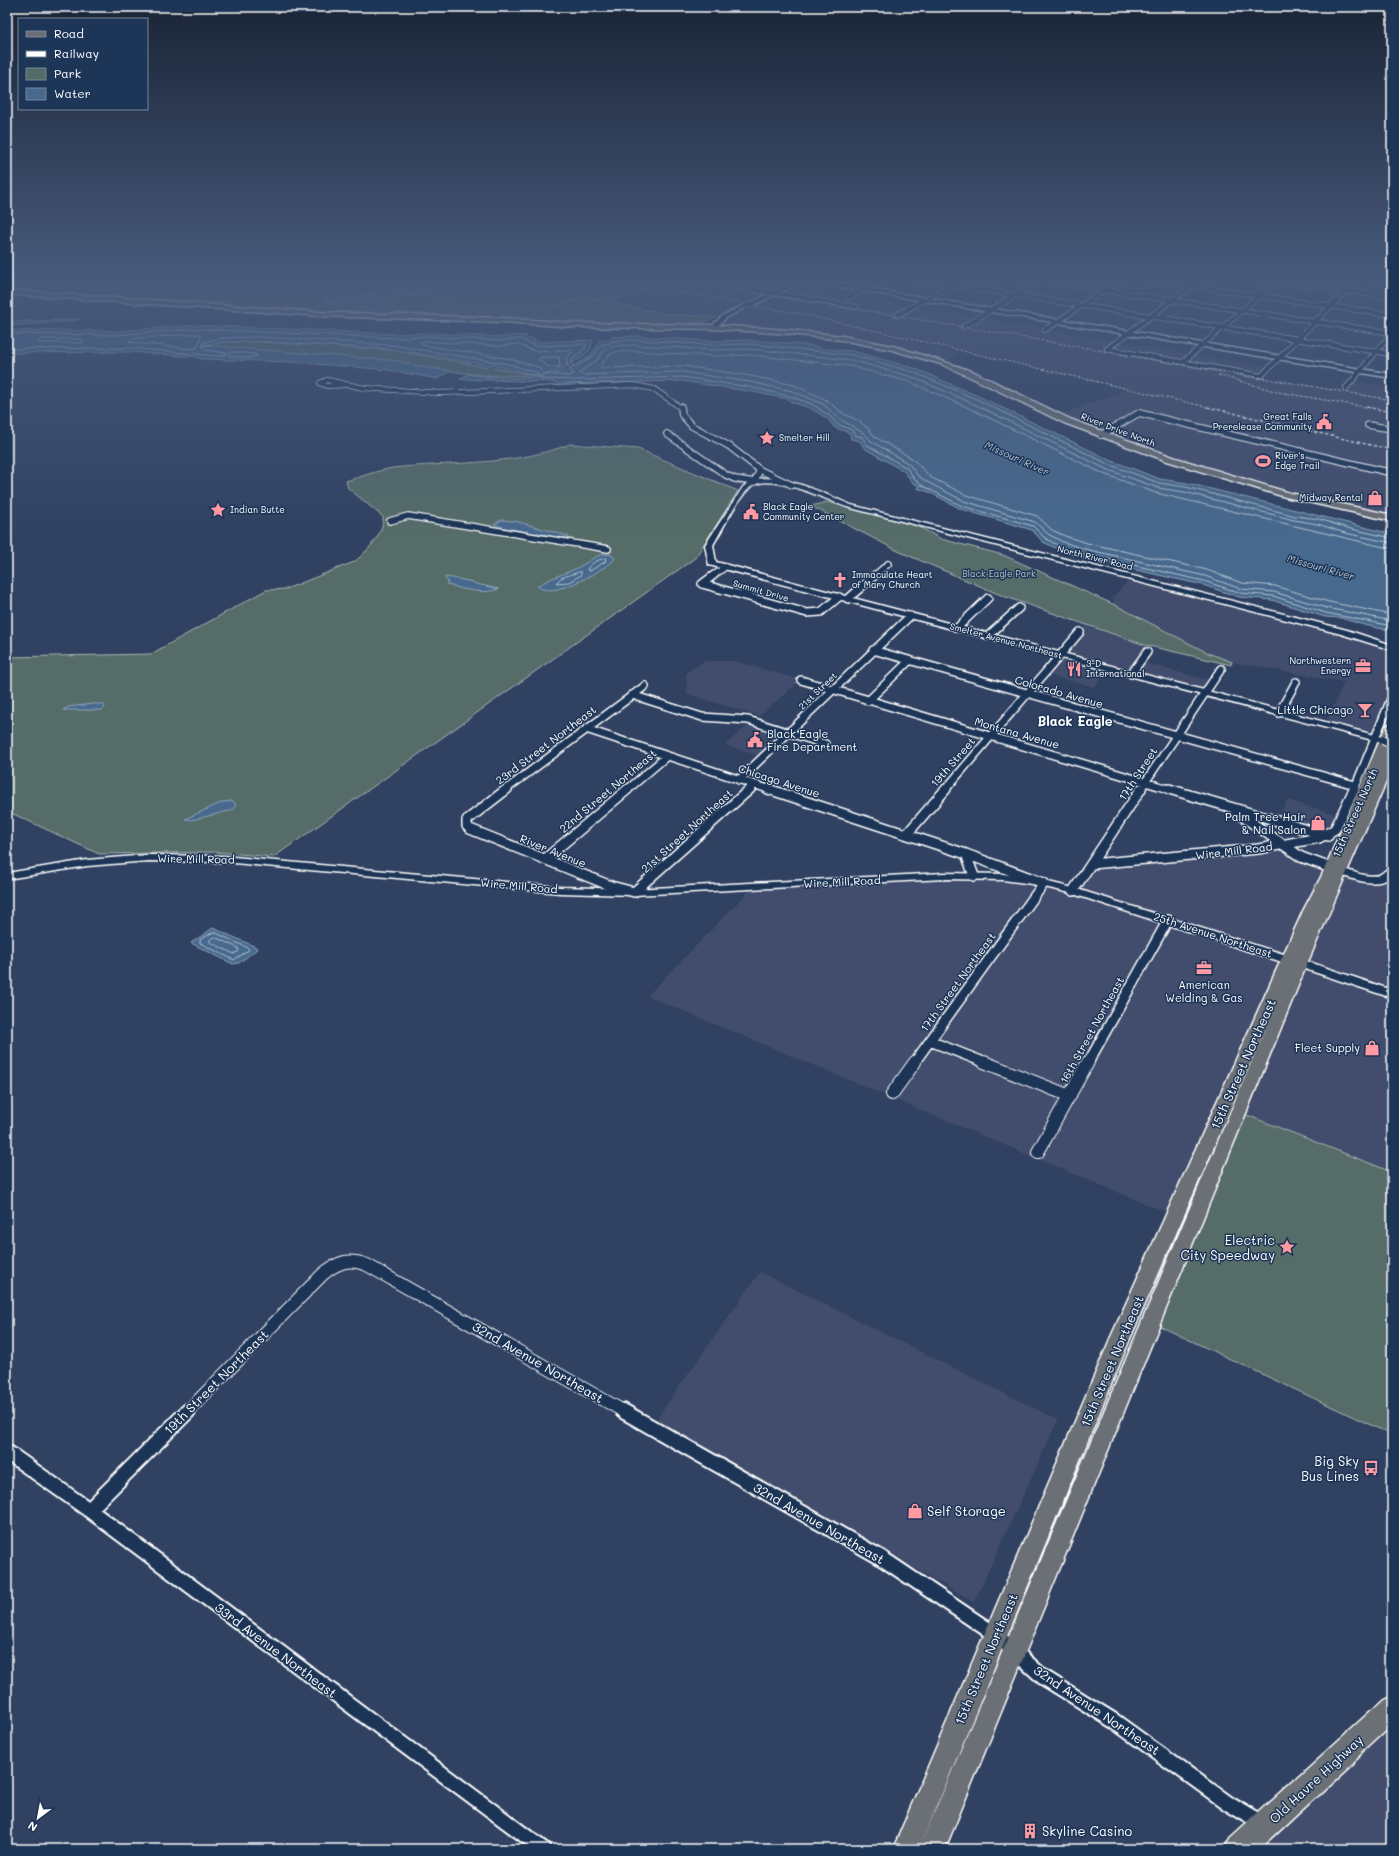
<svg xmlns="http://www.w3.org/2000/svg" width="1399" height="1856" viewBox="0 0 1399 1856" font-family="Mali,sans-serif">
<rect width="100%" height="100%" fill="#304162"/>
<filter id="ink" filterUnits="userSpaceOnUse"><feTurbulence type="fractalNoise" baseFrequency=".025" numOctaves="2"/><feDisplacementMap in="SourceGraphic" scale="8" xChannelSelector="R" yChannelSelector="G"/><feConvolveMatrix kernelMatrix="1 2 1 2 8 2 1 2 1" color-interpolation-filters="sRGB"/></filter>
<g filter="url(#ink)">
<path fill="#424d6d" d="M594,277H667L772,294L672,277H728L789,287L804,280L842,286L828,293L1270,367L1260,377L1343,391L1352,381L1392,387V449L806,315Z
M645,289L743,306L722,315L689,314L612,301Z
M750,305L826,320L959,353L943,363L842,338L735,326L724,320V317Z
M1127,390L1392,451V518L1318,502L1208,472L1056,416Z
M1131,578L1344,632L1392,648V719L1383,740L1325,725L1344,682L1232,662L1208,653L1115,606L1112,598Z
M1085,626L1151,647L1140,662L1212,681L1204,693L1109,668L1094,687L1043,674Z
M704,661H734L801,680L759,716L687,694L686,673Z
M753,721L788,733L763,757L725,745Z
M1287,800L1341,816L1333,832L1277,820Z
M1283,845L1331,868L1175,1216L647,996L753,887L974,876L1003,877L1073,891L1091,864Z
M1392,870V1172L1239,1112L1342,871L1376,879Z
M760,1272L1058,1420L974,1602L655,1421Z
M1392,1713V1849H1240Z"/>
<path fill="#546c68" stroke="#aab6b4" d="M7,277H577L645,289L612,301L586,297L557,306L588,299L669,314L717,317L707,321L684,325H591L352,314L178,300L26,291L7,289Z
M221,342H260L390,350L540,376L479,375L416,366L398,361L202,346Z
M570,444L638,449L738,491L695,558L274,857L215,852L99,854L7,811V657L151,654L266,590L286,589L354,562C366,553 384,534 383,517L348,488L346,481C364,476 383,468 402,467C458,462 517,465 570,444Z
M827,502L918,526L941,539L1003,555L1115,605L1208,653L1232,662L1231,665L1145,645L1003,596L898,551L811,506Z
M1239,1112L1392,1172V1435L1151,1322Z"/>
<path fill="#46698d" stroke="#90a5bb" d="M438,284L448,285L449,286L441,289L453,294L442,299L431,294L396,297L371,295L357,298L386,306L380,309L360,308L364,304C352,300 336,307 325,301L356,296L367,293H378L391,288L401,289L396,291L409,294L430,293L431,292L421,288Z
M79,319L74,321L7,326V322Z
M194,325L398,334C432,331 465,336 499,337C509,337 517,334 527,336L524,338L535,339L534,342L593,340L590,350L580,359L556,371L540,376L508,368L390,349L257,341L221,342L202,345L398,361L417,366L450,371L437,379L389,370L356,367L291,362L202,359L197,357L128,352L7,353V330L23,331L50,330L117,331Z
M637,336L712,341L751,340L808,345L825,349L852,351L914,368L978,396L1110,460L1160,479L1187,483L1392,534V631L1364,625L1341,618L1325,617L1272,600L1239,597L1203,585L1083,558L1060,550L1043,542L1032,530L961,509L929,492L917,488L920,486L913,483L909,478L910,477L907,476L905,472L864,448L860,441L851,439L850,433L834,427L828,419L810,408L791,402L788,399L748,391L682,381L557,384L552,382L460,379L468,374C483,377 523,379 539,377C559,374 594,361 599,340H607L610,337Z
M501,520L515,521L568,536V537L557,538L539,533L530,534L494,525Z
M605,554L611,555L615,558L612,562C598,572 553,600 537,586C550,578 564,574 577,568C587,563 594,556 605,554Z
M447,577L473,582L476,584L499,589C483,595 464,589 447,585L448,581L444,578Z
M92,704H103L105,707L102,710H63L68,707Z
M232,801L236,804L233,810L192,820L185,819L223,802Z
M213,928L256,947L257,949L239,963L233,964L191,943Z"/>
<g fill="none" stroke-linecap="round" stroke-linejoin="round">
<path stroke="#b5c3d1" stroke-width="1" d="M7,334L117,335L194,329L398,338L426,336L500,341L520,339L535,346L586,344L587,346L572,360V365L576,367L593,356L602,344H609L613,341L637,340L712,345L751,344L852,355L913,372L976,399L1108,464L1159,483L1186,487L1295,516L1319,519L1347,528L1392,538
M194,334H200L201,337L197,348L191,349L129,342L131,339Z
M41,339H82L84,341L82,343H41L39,342Z
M423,341L500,346L518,344L534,351L571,350L572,352L567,357L566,363L574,374L568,376L545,374L538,367L510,359L423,345L421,343Z
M7,349L129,348L218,356L226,355L227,353L205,350L202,346L204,342L221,338L258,337L391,345L508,364L536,372L541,379L580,380L682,377L749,387L789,396L812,404L830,416L837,424L852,430L855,435L862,437L867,445L907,468L915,480L923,486L962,506L1033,526L1045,538L1061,547L1084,554L1204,581L1240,593L1273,596L1326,613L1392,626
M231,352L255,354L257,356L248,358L230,356L229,354Z
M541,357H559L560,367H548L539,360Z
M1392,543L1345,533L1318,524L1294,520L1184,492L1158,488L1106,469L974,404L912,377L851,360L751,349L712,350L637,345L615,346L605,349L597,360L579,373L581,375L682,372L750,382L792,391L823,404L840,419L865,434L871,441L909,464L918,476L927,482L964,501L1035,522L1048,534L1063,542L1085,549L1205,576L1241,589L1274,592L1327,608L1392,621
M1392,549L1156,493L1104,474L971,409L910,382L850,366L750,355L712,356L637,351L616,352L609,355L600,366L602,368L684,366L751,376L794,385L826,400L844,414L857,420L869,429L875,437L913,459L930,477L966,495L1037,516L1052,530L1065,536L1087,543L1207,570L1242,583L1275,586L1329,602L1392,615
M605,558L606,561L590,571L587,570C590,563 598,560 605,558Z
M579,572H581V575L569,582L556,583L561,578Z
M214,932L248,948L249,950L234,960L200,943V940Z
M215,937L238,948L239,951L234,954L210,942V940Z"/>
<defs>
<path id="minor-far5" d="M675,277L856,307
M900,277L1392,354
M1017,277L1392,333
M1132,277L1392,315
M1248,277L1392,297
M1363,277L1392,280
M716,283L732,277
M848,297L888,277
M897,315L966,277
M963,327L1042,279
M1045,330L1124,277
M1107,349L1261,376L1360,277
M1107,349L1203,277
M1183,362L1278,279
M344,385L327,386L320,383L327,380L364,388L440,393L633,385L654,389L681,408
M1346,388L1392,333"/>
<path id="minor-far4" d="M681,407L682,415L692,426L729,446L760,470L792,485
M1368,425L1392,429
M667,434L726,475L735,479L754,482L760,470
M1101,435L1139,413L1392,473
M390,521L408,516L608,549
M713,576L725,567
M874,576L888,564"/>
<path id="minor-far3" d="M702,584L807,613L821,612L839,597
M702,584L714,575
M848,599L875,575
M957,628L988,598
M988,636L1019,608
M873,650L1355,785
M1131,674L1147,652
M801,680L1172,790
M632,695L702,717L748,720L825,744
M868,701L909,661
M1279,713L1296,682
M586,729L771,790
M739,780L910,616
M505,790L645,686
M627,790L667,756
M748,790L754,785
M945,790L1080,632
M1140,790L1221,669
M1354,790L1391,699"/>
<path id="minor-far2" d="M507,789L467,820V826L470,829L611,886L634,892L750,789
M768,789L966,854L1044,883L914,1063
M1169,789L1328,836
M1235,811L1301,857L1331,868
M907,834L946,789
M966,854L974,876
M545,859L628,789
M1091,864L1258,849L1319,838L1335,829L1354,789
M1073,891L1141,789
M930,1041L986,1063
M1088,1063L1168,920"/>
<path id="minor-far1" d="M984,1062L1070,1096
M892,1094L915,1062
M1038,1152L1088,1062
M187,1412L323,1274C338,1262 348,1258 367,1265L625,1412"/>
<path id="minor" d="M623,1411L880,1557L996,1635L1043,1677L1114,1721L1229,1804L1263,1824
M7,1452L89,1510L543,1849
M89,1510L188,1411"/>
<path id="tertiary" d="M784,277L804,278L1392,374V378L803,281L756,304H752V302L798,280Z
M744,305L748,306L726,318L716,328H712V326L722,316Z
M756,479C785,474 825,494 851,505L1347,630L1392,645V650L1341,634L847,507C827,500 771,472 752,486C739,495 722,530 713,545L716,562L1386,738L1388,740L1383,743L1380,742L709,565L705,545L743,487L748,483Z
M148,855L223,856L560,887L634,889L944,873L1003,874L1032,878L1077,889L1293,957L1295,960L1293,963H1285L1070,893L1032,884L1003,880L944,879L634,895L560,893L223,862L148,861L87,866L7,879V873L87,860Z"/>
<path id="secondary" d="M1332,865C1346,868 1364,879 1379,875C1384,873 1386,868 1392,867V877C1373,890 1347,877 1328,870L1326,868Z
M1291,956L1392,990V998L1287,963L1285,960Z"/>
<path id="primary" d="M7,290L319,312L503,318L574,323L714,325L790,330L842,336L893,346L945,362L974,372L1070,419L1173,457L1290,493L1392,515V521L1285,497L1167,461L1064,423L968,376L941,364L892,350L842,340L790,334L714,329L574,327L503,322L319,316L7,294Z
M1392,723V740L1386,755L1388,751L1392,750V768L1307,964L945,1849H919L1268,1023L1130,1339L919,1849H893L1110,1339L1303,911L1321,877L1386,726Z"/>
<path id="trunk" d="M1392,1696V1726L1260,1849H1226L1230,1839L1383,1700Z"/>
</defs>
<use href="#minor-far5" stroke="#fff" stroke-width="6"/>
<use href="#minor-far4" stroke="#fff" stroke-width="8"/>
<use href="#minor-far3" stroke="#fff" stroke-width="10"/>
<use href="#minor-far2" stroke="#fff" stroke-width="12"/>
<use href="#minor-far1" stroke="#fff" stroke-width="14"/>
<use href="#minor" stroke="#fff" stroke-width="18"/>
<use href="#tertiary" stroke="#fff" stroke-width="3"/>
<use href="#secondary" stroke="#fff" stroke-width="3"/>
<use href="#primary" stroke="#fff" stroke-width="3"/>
<use href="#trunk" stroke="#fff" stroke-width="3"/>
<use href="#minor-far5" stroke="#1d3557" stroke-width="4.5"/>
<use href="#minor-far4" stroke="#1d3557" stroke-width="5.5"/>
<use href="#minor-far3" stroke="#1d3557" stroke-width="7"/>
<use href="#minor-far2" stroke="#1d3557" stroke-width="9"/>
<use href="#minor-far1" stroke="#1d3557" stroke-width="12"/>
<use href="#minor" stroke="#1d3557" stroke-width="14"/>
<use href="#tertiary" fill="#1d3557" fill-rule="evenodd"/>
<use href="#secondary" fill="#1d3557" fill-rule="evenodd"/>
<use href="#primary" fill="#6b6f75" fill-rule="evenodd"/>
<use href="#trunk" fill="#6b6f75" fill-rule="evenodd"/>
<path stroke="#fff" stroke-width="1" stroke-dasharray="3 1.5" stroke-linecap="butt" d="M593,277L806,315L1211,408
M656,277L673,279
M668,277L1392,400
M1218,375L1278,392L1371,408"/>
<path stroke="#fff" stroke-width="1.5" stroke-dasharray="3.5 2" stroke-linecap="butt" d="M1207,407L1392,450
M1366,407L1392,412"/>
<defs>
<path id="tertiary-bridge-far1" d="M746,306L754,303"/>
<path id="tertiary-bridge" d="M1383,740L1392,743"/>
</defs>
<use href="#tertiary-bridge-far1" stroke="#fff" stroke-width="6" stroke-linecap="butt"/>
<use href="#tertiary-bridge" stroke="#fff" stroke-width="11" stroke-linecap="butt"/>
<use href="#tertiary-bridge-far1" stroke="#1d3557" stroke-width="5"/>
<use href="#tertiary-bridge" stroke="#1d3557" stroke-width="8"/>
</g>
</g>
<linearGradient id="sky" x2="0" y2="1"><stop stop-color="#1a2436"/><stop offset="0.52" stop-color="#485a7c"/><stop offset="1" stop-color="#485a7c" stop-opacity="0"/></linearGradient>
<rect width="1399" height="536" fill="url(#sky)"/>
<defs>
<symbol id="civic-bare" viewBox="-9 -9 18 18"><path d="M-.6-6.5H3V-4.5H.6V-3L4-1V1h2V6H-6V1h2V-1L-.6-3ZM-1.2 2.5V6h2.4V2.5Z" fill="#ff9aa2" stroke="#1d3557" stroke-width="2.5" paint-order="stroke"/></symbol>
<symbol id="sight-bare" viewBox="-9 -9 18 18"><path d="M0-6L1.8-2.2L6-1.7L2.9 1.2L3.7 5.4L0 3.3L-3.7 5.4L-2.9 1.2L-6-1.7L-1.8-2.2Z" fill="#ff9aa2" stroke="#1d3557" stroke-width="2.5" paint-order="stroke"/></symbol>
<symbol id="stadium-bare" viewBox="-9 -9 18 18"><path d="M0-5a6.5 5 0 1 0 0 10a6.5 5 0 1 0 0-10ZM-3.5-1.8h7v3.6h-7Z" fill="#ff9aa2" stroke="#1d3557" stroke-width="2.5" paint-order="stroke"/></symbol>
<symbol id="shop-bare" viewBox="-9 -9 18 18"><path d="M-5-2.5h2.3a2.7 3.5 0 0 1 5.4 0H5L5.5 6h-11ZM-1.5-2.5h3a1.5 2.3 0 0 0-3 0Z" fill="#ff9aa2" stroke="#1d3557" stroke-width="2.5" paint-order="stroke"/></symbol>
<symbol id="church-bare" viewBox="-9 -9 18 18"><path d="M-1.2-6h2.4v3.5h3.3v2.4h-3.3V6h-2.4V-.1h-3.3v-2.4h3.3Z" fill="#ff9aa2" stroke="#1d3557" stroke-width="2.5" paint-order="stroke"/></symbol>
<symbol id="office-bare" viewBox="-9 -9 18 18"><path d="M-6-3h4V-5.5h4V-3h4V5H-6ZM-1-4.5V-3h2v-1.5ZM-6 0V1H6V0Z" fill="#ff9aa2" stroke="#1d3557" stroke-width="2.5" paint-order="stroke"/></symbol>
<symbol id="restaurant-bare" viewBox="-9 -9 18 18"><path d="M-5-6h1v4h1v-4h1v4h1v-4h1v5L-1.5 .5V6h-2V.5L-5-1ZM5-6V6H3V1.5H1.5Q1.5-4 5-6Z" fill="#ff9aa2" stroke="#1d3557" stroke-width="2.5" paint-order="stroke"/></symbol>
<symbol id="bar-bare" viewBox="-9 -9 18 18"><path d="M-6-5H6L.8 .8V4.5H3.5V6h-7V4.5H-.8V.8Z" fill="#ff9aa2" stroke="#1d3557" stroke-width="2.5" paint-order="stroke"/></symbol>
<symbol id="bus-bare" viewBox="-9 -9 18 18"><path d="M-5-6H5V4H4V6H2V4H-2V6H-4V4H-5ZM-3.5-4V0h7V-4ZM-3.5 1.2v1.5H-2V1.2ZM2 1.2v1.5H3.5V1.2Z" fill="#ff9aa2" stroke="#1d3557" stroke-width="2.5" paint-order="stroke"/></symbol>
<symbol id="building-bare" viewBox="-9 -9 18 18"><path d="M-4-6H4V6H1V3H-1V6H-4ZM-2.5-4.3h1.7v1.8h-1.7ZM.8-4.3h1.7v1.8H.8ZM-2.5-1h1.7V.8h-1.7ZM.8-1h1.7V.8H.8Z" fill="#ff9aa2" stroke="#1d3557" stroke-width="2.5" paint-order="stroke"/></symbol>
</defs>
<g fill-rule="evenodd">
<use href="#civic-bare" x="1313" y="411" width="22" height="22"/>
<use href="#sight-bare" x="756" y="427" width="22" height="22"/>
<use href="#stadium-bare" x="1252" y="450" width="22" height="22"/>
<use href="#shop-bare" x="1364" y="487" width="22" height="22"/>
<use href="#sight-bare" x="207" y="499" width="22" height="22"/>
<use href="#civic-bare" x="740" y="501" width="22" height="22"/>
<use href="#church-bare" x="829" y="569" width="22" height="22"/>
<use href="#office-bare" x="1352" y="655" width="22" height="22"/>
<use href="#restaurant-bare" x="1063" y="658" width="22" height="22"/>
<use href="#bar-bare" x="1354" y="699" width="22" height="22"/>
<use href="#civic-bare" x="744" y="729" width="22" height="22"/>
<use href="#shop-bare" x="1307" y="812" width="22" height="22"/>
<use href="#office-bare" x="1193" y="957" width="22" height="22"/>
<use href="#shop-bare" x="1361" y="1037" width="22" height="22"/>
<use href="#sight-bare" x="1276" y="1236" width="22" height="22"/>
<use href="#bus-bare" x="1360" y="1457" width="22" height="22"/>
<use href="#shop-bare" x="904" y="1500" width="22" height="22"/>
<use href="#building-bare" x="1019" y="1820" width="22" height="22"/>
</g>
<g text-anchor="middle" stroke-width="3" stroke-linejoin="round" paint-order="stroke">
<g font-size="9" fill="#fff" stroke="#1d3557" text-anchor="start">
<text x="1312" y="420" text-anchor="end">Great Falls<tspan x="1312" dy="10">Prerelease Community</tspan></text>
<text x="779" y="441">Smelter Hill</text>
<text x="1275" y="459">River's<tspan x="1275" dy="10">Edge Trail</tspan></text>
<text x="1363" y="501" text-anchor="end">Midway Rental</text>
<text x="763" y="510">Black Eagle<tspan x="763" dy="10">Community Center</tspan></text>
<text x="230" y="513">Indian Butte</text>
<text x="852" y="578">Immaculate Heart<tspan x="852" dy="10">of Mary Church</tspan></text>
<text x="1351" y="664" text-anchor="end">Northwestern<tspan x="1351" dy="10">Energy</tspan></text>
<text x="1086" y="667">3-D<tspan x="1086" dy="10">International</tspan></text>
</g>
<g font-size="9" fill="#fff" stroke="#1d3557">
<text transform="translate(1118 430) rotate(21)" y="3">River Drive North</text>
<text transform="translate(1095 558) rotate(14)" y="3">North River Road</text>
<text transform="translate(761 591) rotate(16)" y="3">Summit Drive</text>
<text transform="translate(1006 641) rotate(15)" y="3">Smelter Avenue Northeast</text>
<text transform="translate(818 691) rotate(-44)" y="3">21st Street</text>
</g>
<g font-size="9" fill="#bbc4c3" stroke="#1d3557">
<text x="999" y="577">Black Eagle Park</text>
</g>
<g font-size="10" font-style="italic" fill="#b5c3d1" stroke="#1d3557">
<text transform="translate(1017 458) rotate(24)" y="4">Missouri River</text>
<text transform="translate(1321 567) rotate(16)" y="4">Missouri River</text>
</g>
<g font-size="11" fill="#fff" stroke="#1d3557">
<text transform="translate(1059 692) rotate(16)" y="4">Colorado Avenue</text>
<text transform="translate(1017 733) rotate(16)" y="4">Montana Avenue</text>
<text transform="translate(546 745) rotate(-37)" y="4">23rd Street Northeast</text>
<text transform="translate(953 762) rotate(-49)" y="4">19th Street</text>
<text transform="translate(1138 774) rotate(-57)" y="4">17th Street</text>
<text transform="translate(779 781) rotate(18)" y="4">Chicago Avenue</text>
<text transform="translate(608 791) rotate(-40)" y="4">22nd Street Northeast</text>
<text transform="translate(1355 813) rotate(-66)" y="4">15th Street North</text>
<text transform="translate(687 831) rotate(-42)" y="4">21st Street Northeast</text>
<text transform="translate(553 851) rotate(22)" y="4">River Avenue</text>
<text transform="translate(1234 851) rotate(-7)" y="4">Wire Mill Road</text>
<text transform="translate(196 859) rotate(1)" y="4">Wire Mill Road</text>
<text transform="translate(842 882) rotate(-3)" y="4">Wire Mill Road</text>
<text transform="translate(519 886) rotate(5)" y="4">Wire Mill Road</text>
<text transform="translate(1213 935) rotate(18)" y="4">25th Avenue Northeast</text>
<text transform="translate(958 982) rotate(-54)" y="4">17th Street Northeast</text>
<text transform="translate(1092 1030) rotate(-61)" y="4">16th Street Northeast</text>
</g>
<g font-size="11" fill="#fff" stroke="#1d3557" text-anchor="end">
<text x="1353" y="714">Little Chicago</text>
<text x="767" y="738" text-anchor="start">Black Eagle<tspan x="767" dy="13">Fire Department</tspan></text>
<text x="1306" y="821">Palm Tree Hair<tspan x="1306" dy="13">&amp; Nail Salon</tspan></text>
<text x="1204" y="989" text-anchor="middle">American<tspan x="1204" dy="13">Welding &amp; Gas</tspan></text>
<text x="1360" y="1052">Fleet Supply</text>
</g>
<g font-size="13" font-weight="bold" fill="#fff" stroke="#1d3557">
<text x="1075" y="726">Black Eagle</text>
</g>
<g font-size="13" fill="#fff" stroke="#1d3557">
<text transform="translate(1243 1064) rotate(-66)" y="5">15th Street Northeast</text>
<text transform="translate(1112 1361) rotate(-67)" y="5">15th Street Northeast</text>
<text transform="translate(538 1362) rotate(30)" y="5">32nd Avenue Northeast</text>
<text transform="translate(216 1382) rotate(-45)" y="5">19th Street Northeast</text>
<text transform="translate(819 1523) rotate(30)" y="5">32nd Avenue Northeast</text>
<text transform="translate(276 1650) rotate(37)" y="5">33rd Avenue Northeast</text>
<text transform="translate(986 1659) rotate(-67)" y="5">15th Street Northeast</text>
<text transform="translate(1097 1710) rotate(34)" y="5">32nd Avenue Northeast</text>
<text transform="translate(1316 1779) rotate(-43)" y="5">Old Havre Highway</text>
</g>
<g font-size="13" fill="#fff" stroke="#1d3557" text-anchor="end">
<text x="1275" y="1245">Electric<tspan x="1275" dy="15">City Speedway</tspan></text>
<text x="1359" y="1466">Big Sky<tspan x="1359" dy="15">Bus Lines</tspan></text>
<text x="927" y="1516" text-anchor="start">Self Storage</text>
<text x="1042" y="1836" text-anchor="start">Skyline Casino</text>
</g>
</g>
<rect width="1399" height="1856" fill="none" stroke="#1d3557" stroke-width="24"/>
<rect x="12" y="12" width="1375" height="1832" fill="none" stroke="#fff" stroke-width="1.5" filter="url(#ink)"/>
<rect x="18" y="18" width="130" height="92" fill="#1d3557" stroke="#77869a"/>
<rect x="26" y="31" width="20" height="6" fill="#6b6f75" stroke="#77869a"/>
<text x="54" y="38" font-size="12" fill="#ffffff">Road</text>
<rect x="26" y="51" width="20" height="6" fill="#ffffff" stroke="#77869a"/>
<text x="54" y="58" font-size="12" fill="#ffffff">Railway</text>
<rect x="26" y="68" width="20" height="12" fill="#546c68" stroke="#77869a"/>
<text x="54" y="78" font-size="12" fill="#ffffff">Park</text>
<rect x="26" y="88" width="20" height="12" fill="#46698d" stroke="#77869a"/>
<text x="54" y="98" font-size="12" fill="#ffffff">Water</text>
<g transform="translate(38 1818) rotate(212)" stroke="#1d3557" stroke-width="3" paint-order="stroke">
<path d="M0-3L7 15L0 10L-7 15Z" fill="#ffffff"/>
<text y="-6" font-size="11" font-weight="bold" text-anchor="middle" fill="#ffffff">N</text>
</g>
</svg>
